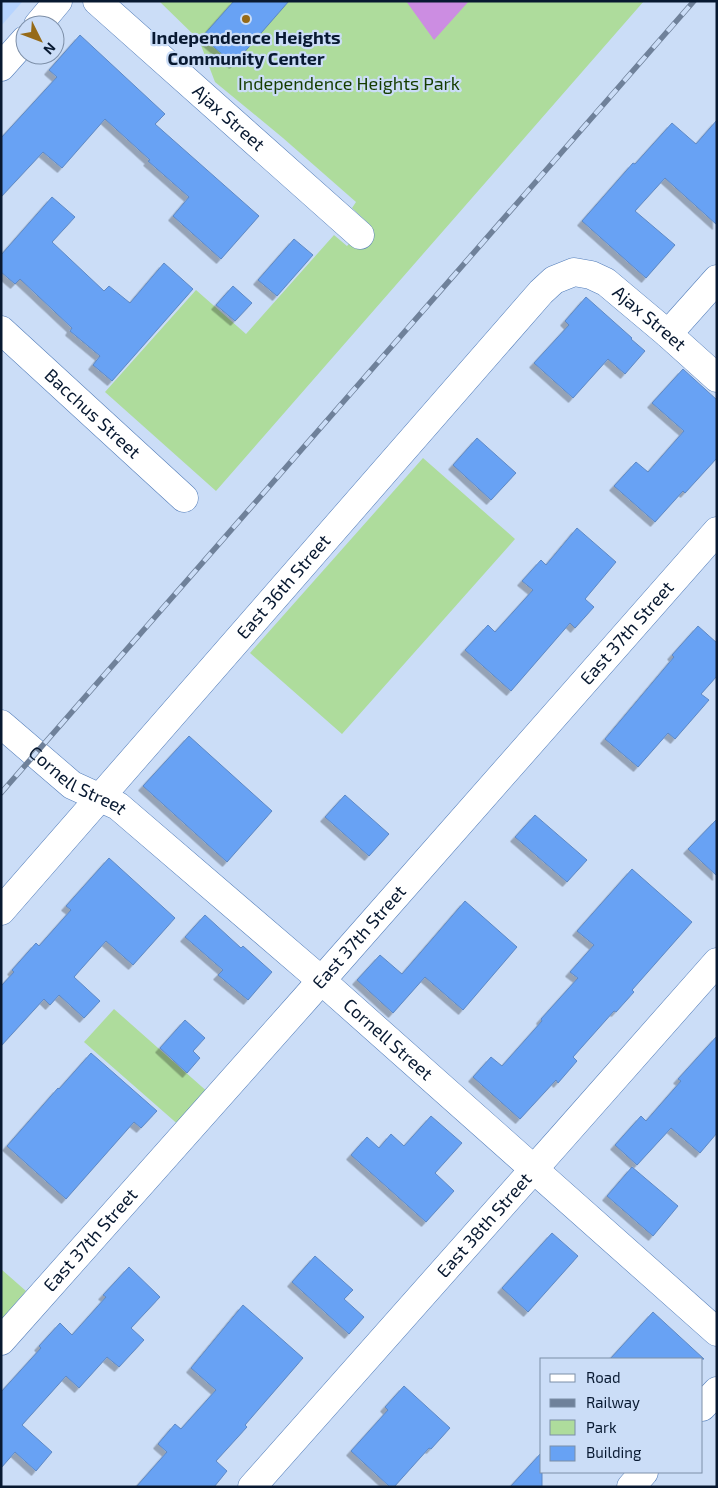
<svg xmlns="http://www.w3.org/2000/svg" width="718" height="1488" viewBox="0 0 718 1488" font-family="'Exo 2',sans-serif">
<defs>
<filter id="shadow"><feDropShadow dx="-4.5" dy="4.5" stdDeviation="0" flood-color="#0004"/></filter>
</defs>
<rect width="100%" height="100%" fill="#cbddf7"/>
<path fill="#b6d4ff" d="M1,1H23L1,26Z"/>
<path fill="#aedc9c" d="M159,1H644L216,491L105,392L196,290L246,334L334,235L347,246L368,223L352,208L356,202L283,138L215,82L199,40Z
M423,458L515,539L342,734L250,653Z
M114,1009L210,1094L181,1127L84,1042Z
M1,1269L26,1291L1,1320Z"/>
<path fill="#cc8de2" d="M406,1H469L434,40Z"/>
<path fill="#67a2f4" stroke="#5e89c6" filter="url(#shadow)" d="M234,1H289L234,64L202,37Z
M80,35L165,114L155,124L259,216L221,259L173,216L189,197L148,161L150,160L105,119L62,168L43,152L1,197V138L57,77L49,70Z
M717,120V225L665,178L635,211L675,245L646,278L582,221L633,163L635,164L672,123L696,144Z
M52,197L75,217L52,242L104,291L109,286L130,303L164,263L193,289L112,381L93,365L100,356L70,331L72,328L20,279L15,284L1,272V255Z
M294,239L313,255L277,296L258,280Z
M233,286L252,303L235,321L216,305Z
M586,297L632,338L631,339L645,351L625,374L608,359L573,398L534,363L569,325L565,321Z
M683,369L717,400V458L685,493L683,491L655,522L614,486L636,462L648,472L684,431L652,403Z
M477,438L516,473L491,500L453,465Z
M577,528L616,562L585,599L594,607L575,628L570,623L511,691L465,650L488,625L495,632L533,590L522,581L541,560L546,565Z
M698,626L717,643V676L701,694L709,700L675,739L668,733L638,767L605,739L674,657L672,655Z
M189,736L272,811L227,862L143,786Z
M345,795L389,834L369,856L325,817Z
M535,815L587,860L567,882L515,837Z
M717,819V876L688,849Z
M109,858L175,918L133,965L106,941L74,977L100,1001L84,1018L59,995L50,1005L44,999L1,1046V986L14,972L12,970L36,943L39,946L71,910L66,906Z
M632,869L692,922L632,990L634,992L616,1012L614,1011L573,1057L577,1061L558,1083L556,1080L520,1119L473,1077L491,1057L502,1066L542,1021L541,1019L578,978L570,972L594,945L577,931Z
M465,901L517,947L463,1010L425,977L393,1013L357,980L380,955L402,974Z
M205,915L241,948L243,946L272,972L248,1000L218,975L223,970L185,937Z
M185,1020L205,1038L193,1051L200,1058L187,1073L160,1048Z
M717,1036V1133L700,1153L671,1128L637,1165L615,1145L641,1116L646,1121L681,1081L678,1079Z
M91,1053L157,1111L141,1128L134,1122L66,1199L7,1146L58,1088L59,1089Z
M431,1116L462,1143L435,1173L454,1191L426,1222L351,1155L367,1137L379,1148L391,1134L404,1146Z
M632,1167L678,1206L653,1236L607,1196Z
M552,1233L578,1256L528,1312L502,1288Z
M315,1256L353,1290L344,1299L364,1317L349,1334L292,1282Z
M129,1267L160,1297L131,1328L144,1340L119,1367L107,1357L79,1388L66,1376L22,1425L52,1452L36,1471L15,1452L1,1468V1392L41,1348L39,1346L60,1323L72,1335L106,1297L103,1295Z
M243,1305L303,1358L245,1425L247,1427L216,1461L227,1471L214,1487H136L167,1452L158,1444L175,1424L181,1429L216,1390L191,1368Z
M653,1312L704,1359H610Z
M404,1386L450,1428L431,1449L429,1448L394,1487H390L351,1451L388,1410L385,1407Z
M542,1452V1487H510Z"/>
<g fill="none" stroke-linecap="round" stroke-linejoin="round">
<defs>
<g id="minor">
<path id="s1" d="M97,1L360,235"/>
<path d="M38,25L58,1"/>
<path d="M1,67L25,40"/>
<path id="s2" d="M1,330L184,498"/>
<path d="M668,334L717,279"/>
<path id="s3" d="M1,724L72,785L118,806L322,981L717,1332"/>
<path id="s4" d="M1,911L541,292L554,280L574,272L591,275L606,282L668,334L717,378"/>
<path id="s5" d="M1,1341L305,999L717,531"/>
<path d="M702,1407L717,1391"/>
<path id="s6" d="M252,1487C408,1313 562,1137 717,962"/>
<path d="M631,1487L644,1472"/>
</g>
</defs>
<use href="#minor" stroke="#537db9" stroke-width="29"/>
<use href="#minor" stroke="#fff" stroke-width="28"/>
<defs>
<path id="rail" d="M1,793L694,1"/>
</defs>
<use href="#rail" stroke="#6f819a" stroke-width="5.5"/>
<use href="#rail" stroke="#cbddf7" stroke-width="4" stroke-dasharray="11" stroke-linecap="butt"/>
</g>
<circle fill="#966a17" stroke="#cbddf7" stroke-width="2" cx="246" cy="19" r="5"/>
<g text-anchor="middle" stroke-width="4.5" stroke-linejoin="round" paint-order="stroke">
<g font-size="18" font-weight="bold" fill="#081931" stroke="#cbddf7">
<text x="246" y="44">Independence Heights<tspan x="246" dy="21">Community Center</tspan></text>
</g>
<g font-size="18" fill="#153d00" stroke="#cbddf7">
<text x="349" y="90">Independence Heights Park</text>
</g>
<g font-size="18" fill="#081931" stroke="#cbddf7">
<text dy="6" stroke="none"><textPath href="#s1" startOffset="176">Ajax Street</textPath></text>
<text dy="6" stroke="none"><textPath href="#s4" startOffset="951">Ajax Street</textPath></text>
<text dy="6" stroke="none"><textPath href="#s2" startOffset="124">Bacchus Street</textPath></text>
<text dy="6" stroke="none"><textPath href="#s4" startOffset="430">East 36th Street</textPath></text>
<text dy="6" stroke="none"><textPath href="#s5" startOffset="945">East 37th Street</textPath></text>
<text dy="6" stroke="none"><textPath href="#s3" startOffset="96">Cornell Street</textPath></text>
<text dy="6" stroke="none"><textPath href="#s5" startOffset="540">East 37th Street</textPath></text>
<text dy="6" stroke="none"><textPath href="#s3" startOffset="501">Cornell Street</textPath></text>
<text dy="6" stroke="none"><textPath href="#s6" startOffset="350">East 38th Street</textPath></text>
<text dy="6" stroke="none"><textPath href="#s5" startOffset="135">East 37th Street</textPath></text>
</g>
</g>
<rect width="718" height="1488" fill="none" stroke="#081931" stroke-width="5"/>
<rect x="540" y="1358" width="162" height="115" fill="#cbddf7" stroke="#7d8fa8"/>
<rect x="550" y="1374" width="25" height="8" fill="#ffffff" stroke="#7d8fa8"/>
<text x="586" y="1383" font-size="15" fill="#081931">Road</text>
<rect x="550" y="1399" width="25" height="8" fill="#6f819a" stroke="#7d8fa8"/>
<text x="586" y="1408" font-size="15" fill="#081931">Railway</text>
<rect x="550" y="1420" width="25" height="15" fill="#aedc9c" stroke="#7d8fa8"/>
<text x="586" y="1433" font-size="15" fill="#081931">Park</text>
<rect x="550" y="1446" width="25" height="15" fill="#67a2f4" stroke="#7d8fa8"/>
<text x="586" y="1458" font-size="15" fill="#081931">Building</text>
<g transform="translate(40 40) rotate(132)"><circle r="24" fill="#cbddf7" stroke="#7d8fa8"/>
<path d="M0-4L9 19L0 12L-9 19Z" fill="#966a17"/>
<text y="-8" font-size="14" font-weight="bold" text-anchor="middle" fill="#081931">N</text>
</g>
</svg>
